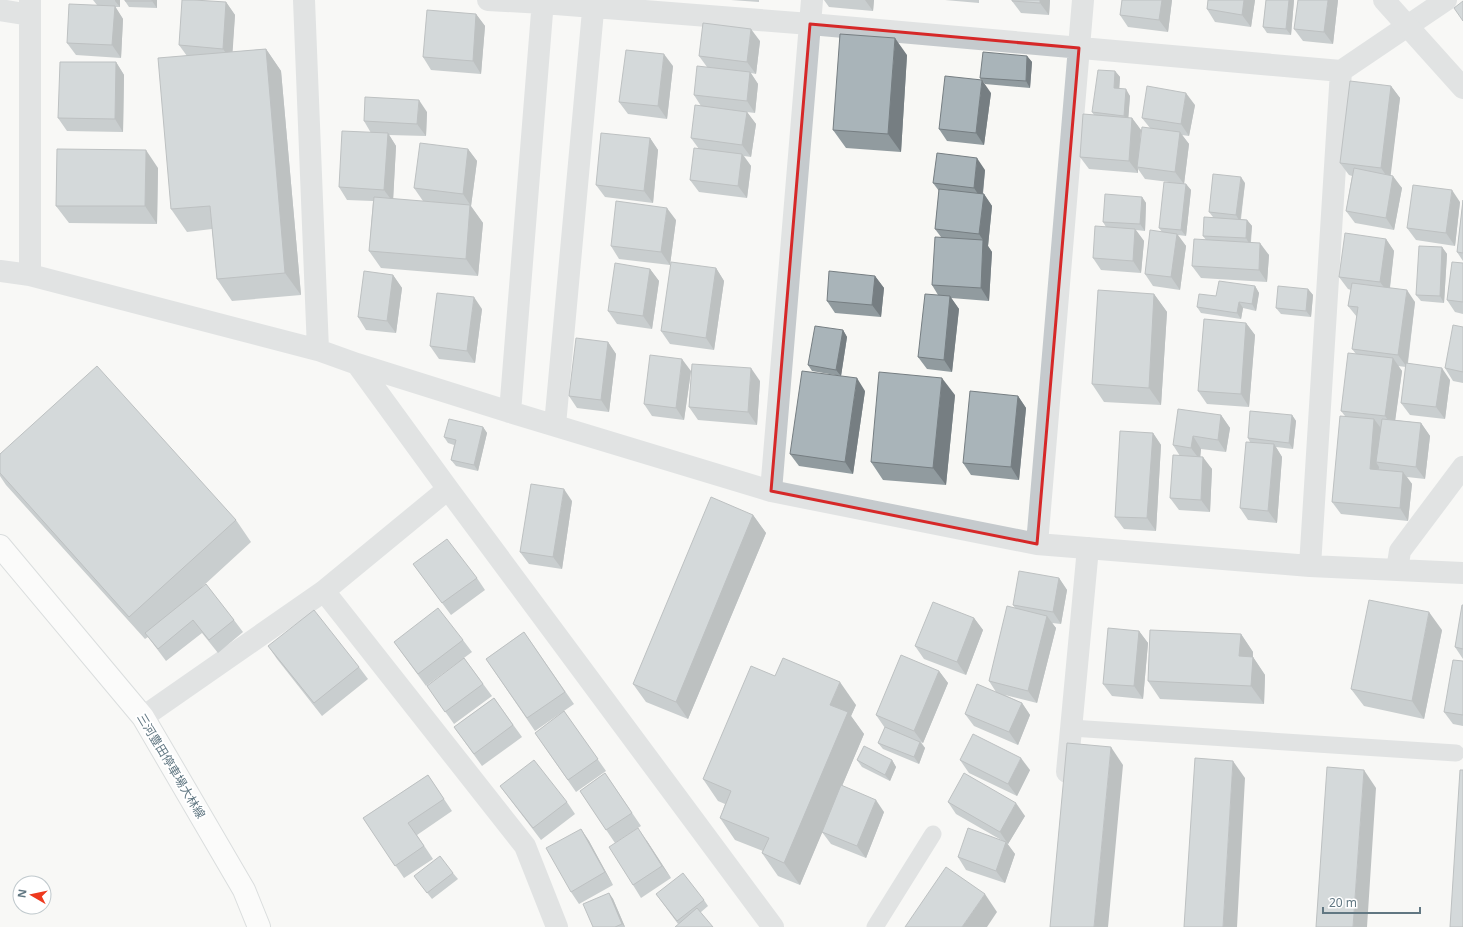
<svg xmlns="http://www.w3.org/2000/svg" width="1463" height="927" viewBox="0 0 1463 927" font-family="'Noto Sans','Noto Sans JP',sans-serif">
<rect width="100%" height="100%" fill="#f8f8f5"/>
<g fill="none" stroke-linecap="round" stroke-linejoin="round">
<defs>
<path id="secondary" d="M0,546L143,717L244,890L259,927"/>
</defs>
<use href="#secondary" stroke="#b7bec1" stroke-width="24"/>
<path stroke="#c5cacd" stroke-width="17" d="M1071,728L1456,753
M875,927L933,834"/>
<path stroke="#c5cacd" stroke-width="22" d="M304,0L318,350
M488,0L543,3L810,24L1341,71L1310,566
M0,10L30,15
M1341,71L1446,0
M0,271L30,275L318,350L357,364L510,412L771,491L1037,544L1310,566L1463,573
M30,275V0
M357,364L448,489L773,927
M510,412L543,0
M555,425L594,0
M771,491L812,0
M1037,544L1083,0
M1397,570L1400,551L1463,467
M324,591L525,846L557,927
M143,717L324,591L448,489
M1067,772L1088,548"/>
<path stroke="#c5cacd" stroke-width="22" d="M1384,0L1463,88"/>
<use href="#secondary" stroke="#fff" stroke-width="22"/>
</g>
<path fill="#919b9f" d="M93,0H120V7H115L123,19L121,58L76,55L67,43L97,5Z
M157,0V8L129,7L125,1Z
M731,0H759V2Z
M824,0H874L873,11L829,7Z
M945,0H979V3Z
M1050,0L1049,15L1021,13L1012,1Z
M1122,0H1172L1168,32L1128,27L1120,15Z
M1208,0H1255L1251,27L1215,22L1207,9Z
M1266,0H1294L1291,35L1267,33L1263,27Z
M1338,0L1333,44L1303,41L1294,29Z
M226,2L235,15L232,52L266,49L281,71L301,295L232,301L217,279L212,229L187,232L171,209L187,56L179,45Z
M476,14L485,26L481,74L431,70L423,57Z
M760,41L756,74L751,73L758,84L755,113L747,112L756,124L751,157L744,156L751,166L747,198L699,192L690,180L699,149L691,138L701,106L694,95L707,67L699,56Z
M907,55L901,152L846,148L833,130Z
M1027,56L1032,62L1030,88L985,84L980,78Z
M116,62L124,75L123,132L67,131L58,118Z
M673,66L667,119L628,114L619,102Z
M1115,71L1120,77L1119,88L1130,96L1128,118H1132L1141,130L1140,139L1150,128L1142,118L1195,105L1189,136L1182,135L1189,144L1184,184H1186L1191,190L1186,236L1178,235L1186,246L1180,290L1153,286L1145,274L1162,232L1159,228L1169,182L1145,179L1138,169V173L1089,169L1080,157L1094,115L1092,112Z
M1391,86L1400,98L1390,175L1402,188L1394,230L1355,223L1346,211L1352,176L1349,175L1340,163Z
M991,93L984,145L947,141L939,129Z
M427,112L426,136L389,135L396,146L393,199L451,204L423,201L414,188L468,149L477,161L471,206L483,223L478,276L381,268L369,251L373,201L347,200L339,187L371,133L364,121Z
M650,138L658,150L653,203L605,197L596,185Z
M158,168L157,224L69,223L56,206Z
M985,170L983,194H984L992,206L988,246L992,252L989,301L951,298L959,309L952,372L927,369L918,357L938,295L932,285L941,237L935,229L939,191L933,183Z
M1245,183L1241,219L1247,220L1252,226L1251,242L1269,255L1267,282L1201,278L1192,266L1206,240L1203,236L1213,217L1209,212Z
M1142,197L1146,203L1145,231L1136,230L1144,241L1141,273L1101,270L1093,258L1106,227L1103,222Z
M1463,200V261L1457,252Z
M1460,202L1455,246L1416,240L1407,228Z
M676,220L670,265L619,259L611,246Z
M1386,239L1394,251L1390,288L1415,302L1408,363L1450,380L1445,419L1410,415L1401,403L1406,367L1398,366L1402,371L1395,420L1421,423L1430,436L1425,479L1407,477L1412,484L1408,521L1341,514L1332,502L1345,416L1341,411L1356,354L1352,349L1357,317L1348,306L1351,290L1348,289L1339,277Z
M1442,247L1447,254L1444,303L1421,301L1416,295Z
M1463,263V314L1455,312L1447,300Z
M716,268L724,281L714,350L670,344L661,331Z
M650,269L659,281L652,329L617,324L608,311Z
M393,275L402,288L396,333L366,330L358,317Z
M875,276L884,288L881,317L835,313L827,301Z
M1255,286L1259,293L1256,311L1243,308L1241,319L1201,313L1197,307Z
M1308,289L1313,295L1311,317L1281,314L1276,308Z
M1154,294L1167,312L1161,405L1104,402L1092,384Z
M482,309L475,363L439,359L430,346Z
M1246,323L1255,335L1249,407L1207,404L1198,391Z
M1463,327V383L1453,381L1445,368Z
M843,330L847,337L841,376L812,371L808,365Z
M608,342L616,354L609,412L577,408L569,396Z
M691,371L684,420L652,416L644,404Z
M760,381L757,425L698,420L689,407Z
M865,391L853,474L799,466L790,454Z
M955,395L946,485L883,480L871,462Z
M1018,396L1026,408L1019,480L971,475L963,463Z
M1221,415L1230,428L1226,452L1201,449L1200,457L1212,469L1210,512L1179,510L1170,498L1180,456L1173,445Z
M1292,415L1296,421L1293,449L1276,447L1282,457L1277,523L1248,520L1240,508L1250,442L1248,438Z
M483,427L487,433L478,471L456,466L451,460L454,445L448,443L444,437Z
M1153,433L1161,445L1156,531L1124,529L1115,517Z
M0,454L236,520L251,542L202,587L234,620L243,632L218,653L202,633L166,661L148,637L145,639L6,485L0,476Z
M572,501L562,569L529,564L520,552Z
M753,515L766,533L688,719L646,702L633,684Z
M413,564L477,578L485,590L451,615Z
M1059,578L1067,590L1061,624L1052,623L1056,628L1037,703L1005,695L1022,703L1030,715L1018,745L974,726L965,714L996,692L989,681L1015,608L1013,605Z
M1463,605V659L1455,647Z
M974,618L983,630L966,675L924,659L915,646Z
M1442,630L1424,719L1364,706L1351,689Z
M1139,631L1148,643L1143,699L1112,696L1103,684Z
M524,632L574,704L535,731L486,659Z
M1241,634L1253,652V657L1265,675L1264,704L1160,699L1148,681Z
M463,640L472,652L426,686L394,642Z
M268,646L359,667L368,679L322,716L277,659Z
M464,658L492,696L454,724L427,686Z
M1463,661V726L1453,724L1444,712Z
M939,671L948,683L923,743L921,742L925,748L919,764L883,749L878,743L885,728L876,715Z
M775,676L856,705L851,716L864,734L842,786L884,812L866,858L831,844L822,832L800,885L778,876L762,853L763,851L735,840L720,818L725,804L718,801L703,779Z
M494,698L522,737L482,766L454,727Z
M564,711L606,771L576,792L535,733Z
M857,760H892L896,767L890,781L862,767Z
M960,760L1030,770L1017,796L969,773Z
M605,773L641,826L615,843L580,791Z
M428,775L452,811L417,835L433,859L404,878L363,818Z
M500,786L567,802L575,814L541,840L509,798Z
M948,802L1025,816L1008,844L1007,843L1015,854L1005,883L966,870L958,857L1003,841L956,814Z
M581,829L589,841L613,885L579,904L571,892Z
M647,841L671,878L641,898L633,885Z
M453,873L458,879L432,899L414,876Z
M609,893L613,899L625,927H593Z
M656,894L704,900L708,906L701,912L678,924Z"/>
<path fill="#767e82" d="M115,0H120V7L115,1Z
M152,0H157V8L152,1Z
M865,0H874L873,11Z
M1040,0H1050L1049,15L1040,3Z
M1162,0H1172L1168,32L1159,20Z
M1244,0H1255L1251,27L1242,15Z
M1289,0H1294L1291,35L1286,29Z
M1328,0H1338L1333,44L1324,32Z
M226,2L235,15L232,61L223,49Z
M115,6L123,19L121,58L112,45Z
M476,14L485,26L481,74L473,61Z
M751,29L760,41L756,74L747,62Z
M895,38L907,55L901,152L888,134Z
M266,49L281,71L301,295L285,273Z
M664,54L673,66L667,119L658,106Z
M1027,56L1032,62L1030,88L1026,81Z
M116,62L124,75L123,132L115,119Z
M1115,71L1120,77L1119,94L1114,88Z
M750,72L758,84L755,113L747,101Z
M982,80L991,93L984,145L976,133Z
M1391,86L1400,98L1390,181L1381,168Z
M1126,89L1130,96L1128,123L1124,116Z
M1186,93L1195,105L1189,136L1181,124Z
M419,100L427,112L426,136L417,124Z
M747,112L756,124L751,157L742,145Z
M1132,118L1141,130L1138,167H1137L1138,169V173L1129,161Z
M1180,132L1189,144L1184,184L1175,172Z
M388,133L396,146L393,202L384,190Z
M650,138L658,150L653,203L644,191Z
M468,149L477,161L471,206L463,194Z
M146,150L158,168L157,224L145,206Z
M742,154L751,166L747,198L738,186Z
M977,158L985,170L982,200L974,188Z
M1393,176L1402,188L1394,230L1386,218Z
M1241,177L1245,183L1240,222L1236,215Z
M1186,184L1191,190L1186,236L1181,230Z
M1452,190L1460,202L1455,246L1446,233Z
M984,194L992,206L988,246L992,252L989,301L981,288L983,240L979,234Z
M1142,197L1146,203L1145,231L1140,224Z
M470,205L483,223L478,276L466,259Z
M667,208L676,220L670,265L661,252Z
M1247,220L1252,226L1250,245L1246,238Z
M1135,229L1144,241L1141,273L1133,261Z
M1177,234L1186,246L1180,290L1171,277Z
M1386,239L1394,251L1389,294L1380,282Z
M1260,243L1269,255L1267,282L1259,270Z
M1442,247L1447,254L1444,303L1440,296Z
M716,268L724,281L714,350L706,338Z
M650,269L659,281L652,329L643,316Z
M393,275L402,288L396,333L387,321Z
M875,276L884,288L881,317L872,305Z
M1255,286L1259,293L1256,311L1252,304Z
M1308,289L1313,295L1311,317L1306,311Z
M1407,290L1415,302L1407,367L1398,355Z
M1154,294L1167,312L1161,405L1149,388Z
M950,296L959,309L952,372L944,360Z
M474,297L482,309L475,363L467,351Z
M1239,302L1243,308L1241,319L1237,313Z
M1246,323L1255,335L1249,407L1241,394Z
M843,330L847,337L841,376L836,370Z
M608,342L616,354L609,412L601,400Z
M1393,358L1402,371L1394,429L1385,416Z
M682,359L691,371L684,420L676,408Z
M751,368L760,381L757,425L748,412Z
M1442,368L1450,380L1445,419L1436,407Z
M857,378L865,391L853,474L845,462Z
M942,378L955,395L946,485L933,468Z
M1018,396L1026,408L1019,480L1011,467Z
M1221,415L1230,428L1226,452L1218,440Z
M1292,415L1296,421L1293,449L1289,443Z
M1374,419L1383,431L1376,462L1379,467L1378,481L1370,469Z
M1421,423L1430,436L1425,479L1416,467Z
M483,427L487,433L478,471L474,465Z
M1153,433L1161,445L1156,531L1147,518Z
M1193,436L1201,449L1200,460L1191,448Z
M1274,444L1282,457L1277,523L1268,511Z
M1203,457L1212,469L1210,512L1201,500Z
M1403,472L1412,484L1408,521L1400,508Z
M564,489L572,501L562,569L553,557Z
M753,515L766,533L688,719L676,702Z
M1059,578L1067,590L1061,624L1053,612Z
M1429,612L1442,630L1424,719L1412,701Z
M1047,616L1056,628L1037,703L1028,691Z
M974,618L983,630L966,675L957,662Z
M1139,631L1148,643L1143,699L1134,686Z
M1241,634L1253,652L1252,674L1239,656Z
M1253,657L1265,675L1264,704L1251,686Z
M939,671L948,683L923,743L914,731Z
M840,682L856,705L851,716L864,734L800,885L784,863L830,705Z
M1022,703L1030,715L1018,745L1009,732Z
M920,742L925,748L919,764L914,757Z
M1111,747L1123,765L1108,927H1094Z
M1021,758L1030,770L1017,796L1008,784Z
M892,760L896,767L890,781L885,775Z
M1233,761L1245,778L1237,927H1223Z
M1364,770L1376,788L1367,927H1353Z
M876,800L884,812L866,858L857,846Z
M1016,803L1025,816L1008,844L1000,832Z
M638,828L647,841L671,878L662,866Z
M581,829L589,841L613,885L605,872Z
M1006,842L1015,854L1005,883L996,871Z
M609,893L613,899L625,927L622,924Z
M985,894L997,912L987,927H962Z"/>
<path fill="#a9b4b9" stroke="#767e82" d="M125,0H152V1H125Z
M182,0H194L226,2L223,49L179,45Z
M1012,0H1040V3L1012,1Z
M1122,0H1162L1159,20L1120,15Z
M1208,0H1244L1242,15L1207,9Z
M1266,0H1289L1286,29L1263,27Z
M1298,0H1328L1324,32L1294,29Z
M1463,1V21L1454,8Z
M69,4L115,6L112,45L67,43Z
M427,10L476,14L473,61L423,57Z
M703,23L751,29L747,62L699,56Z
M840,34L895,38L888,134L833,130Z
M266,49L285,273L217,279L210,206L171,209L158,58Z
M626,50L664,54L658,106L619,102Z
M983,52L1027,56L1026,81L980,78Z
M60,62H116L115,119L58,118Z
M697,66L750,72L747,101L694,95Z
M1098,70L1115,71L1114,88L1126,89L1124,116L1092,112Z
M945,76L982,80L976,133L939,129Z
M1350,81L1391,86L1381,168L1340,163Z
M1147,86L1186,93L1181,124L1142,118Z
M365,97L419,100L417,124L364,121Z
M695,105L747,112L742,145L691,138Z
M1083,114L1132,118L1129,161L1080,157Z
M1142,127L1180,132L1175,172L1137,167Z
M342,131L388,133L384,190L339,187Z
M601,133L650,138L644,191L596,185Z
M420,143L468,149L463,194L414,188Z
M694,148L742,154L738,186L690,180Z
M57,149L146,150L145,206H56Z
M937,153L977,158L974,188L933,183Z
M1354,168L1393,176L1386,218L1346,211Z
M1213,174L1241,177L1236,215L1209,212Z
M1164,182L1186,184L1181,230L1159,228Z
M1413,185L1452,190L1446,233L1407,228Z
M939,189L984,194L979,234L935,229Z
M1105,194L1142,197L1140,224L1103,222Z
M374,197L470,205L466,259L369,251Z
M1463,200V253L1457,252Z
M616,201L667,208L661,252L611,246Z
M1204,217L1247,220L1246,238L1203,236Z
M1095,226L1135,229L1133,261L1093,258Z
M1150,230L1177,234L1171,277L1145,274Z
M1345,233L1386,239L1380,282L1339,277Z
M935,237L983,240L981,288L932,285Z
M1194,239L1260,243L1259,270L1192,266Z
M1419,246L1442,247L1440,296L1416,295Z
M671,262L716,268L706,338L661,331Z
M1452,262L1463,263V302L1447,300Z
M615,263L650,269L643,316L608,311Z
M364,271L393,275L387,321L358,317Z
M829,271L875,276L872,305L827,301Z
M1219,281L1255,286L1252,304L1239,302L1237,313L1197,307L1199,294L1216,296Z
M1352,283L1407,290L1398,355L1352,349L1358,307L1348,306Z
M1278,286L1308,289L1306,311L1276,308Z
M1098,290L1154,294L1149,388L1092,384Z
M437,293L474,297L467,351L430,346Z
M925,294L950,296L944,360L918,357Z
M1204,319L1246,323L1241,394L1198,391Z
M1453,325L1463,327V372L1445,368Z
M815,326L843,330L836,370L808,365Z
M576,338L608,342L601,400L569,396Z
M1348,353L1393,358L1385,416L1341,411Z
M650,355L682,359L676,408L644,404Z
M1406,363L1442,368L1436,407L1401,403Z
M692,364L751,368L748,412L689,407Z
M97,366L236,520L129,617L0,473V454Z
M802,371L857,378L845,462L790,454Z
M879,372L942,378L933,468L871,462Z
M970,391L1018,396L1011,467L963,463Z
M1178,409L1221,415L1218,440L1193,436L1191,448L1173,445Z
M1250,411L1292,415L1289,443L1248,438Z
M1340,416L1374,419L1370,469L1403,472L1400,508L1332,502Z
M449,419L483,427L474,465L451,460L456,440L444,437Z
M1382,419L1421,423L1416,467L1376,462Z
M1120,431L1153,433L1147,518L1115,517Z
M1246,442L1274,444L1268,511L1240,508Z
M1173,455L1203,457L1201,500L1170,498Z
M531,484L564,489L553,557L520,552Z
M711,497L753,515L676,702L633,684Z
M447,539L477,578L442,603L413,564Z
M1019,571L1059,578L1053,612L1013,605Z
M206,584L234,620L209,640L193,620L158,649L145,633Z
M1369,600L1429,612L1412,701L1351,689Z
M933,602L974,618L957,662L915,646Z
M1462,605H1463V649L1455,647Z
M1007,606L1047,616L1028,691L989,681Z
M438,608L463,640L418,674L394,642Z
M314,610L359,667L314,703L268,646Z
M1108,628L1139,631L1134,686L1103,684Z
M1150,630L1241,634L1239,656L1253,657L1251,686L1148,681Z
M524,632L565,692L527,718L486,659Z
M901,655L939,671L914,731L876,715Z
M464,658L483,684L445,712L427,686Z
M783,658L840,682L830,705L848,712L784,863L762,853L769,838L720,818L731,791L703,779L751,666L775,676Z
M1453,660L1463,661V715L1444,712Z
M977,684L1022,703L1009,732L965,714Z
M494,698L513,725L474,754L454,727Z
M564,711L598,759L568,780L535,733Z
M885,727L920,742L914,757L878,743Z
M973,734L1021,758L1008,784L960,760Z
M1067,743L1111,747L1094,927H1050Z
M864,746L892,760L885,775L857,760Z
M1195,758L1233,761L1223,927H1184Z
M534,760L567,802L533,828L500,786Z
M1327,767L1364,770L1353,927H1316Z
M1460,770H1463V927H1450Z
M605,773L632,813L606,830L580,791Z
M964,773L1016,803L1000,832L948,802Z
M428,775L444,799L408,823L424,846L395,866L363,818Z
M841,785L876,800L857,846L822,832Z
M638,828L662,866L633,885L609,847Z
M968,828L1006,842L996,871L958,857Z
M581,829L605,872L571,892L546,848Z
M440,856L453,873L427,893L414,876Z
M946,867L985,894L962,927H905Z
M683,873L704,900L677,921L656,894Z
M609,893L622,924L615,927H593L583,904Z
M697,908L713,927H675Z"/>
<path d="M0 0H1463V927H0ZM810,24L1079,48L1037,544L771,491Z" fill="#f8f8f5" fill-opacity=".55" fill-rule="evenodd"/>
<path fill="none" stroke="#d62828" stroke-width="3" stroke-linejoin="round" d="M810,24L1079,48L1037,544L771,491Z"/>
<g text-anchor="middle" stroke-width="4" stroke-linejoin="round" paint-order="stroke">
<g font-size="12" fill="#617782" stroke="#fff">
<text transform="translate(171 766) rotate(59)" y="4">三河豊田停車場大林線</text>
</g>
</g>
<g transform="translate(32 895) rotate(279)"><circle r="19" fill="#ffffff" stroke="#c0c9cd"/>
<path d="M0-3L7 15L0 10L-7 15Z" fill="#ee391e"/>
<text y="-6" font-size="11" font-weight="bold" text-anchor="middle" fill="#617782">N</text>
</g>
<path d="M1323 907v6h97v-6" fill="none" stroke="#617782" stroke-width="2"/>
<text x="1329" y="907" font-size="12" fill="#617782" stroke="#ffffff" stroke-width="3" paint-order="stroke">20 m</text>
</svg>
